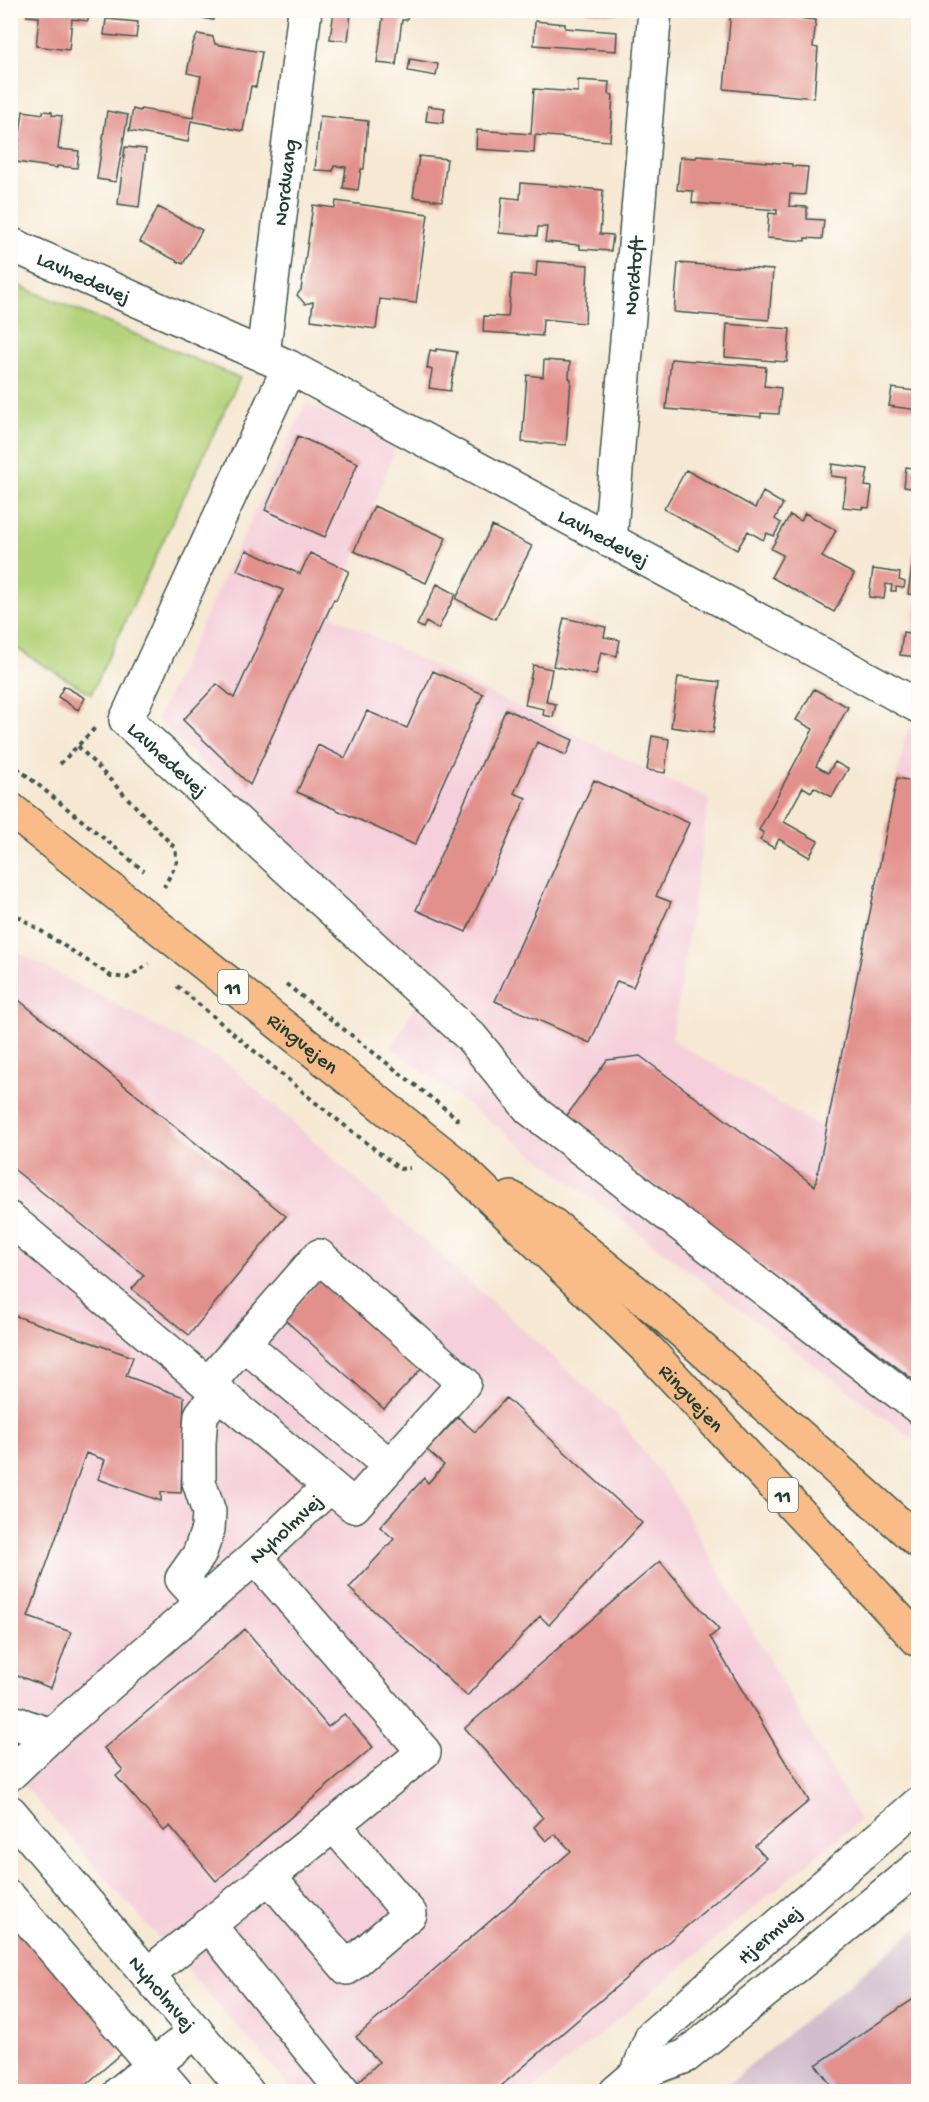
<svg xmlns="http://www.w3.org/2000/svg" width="929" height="2102" viewBox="0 0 929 2102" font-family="'Gochi Hand',sans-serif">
<rect width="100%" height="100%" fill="#fdfcf7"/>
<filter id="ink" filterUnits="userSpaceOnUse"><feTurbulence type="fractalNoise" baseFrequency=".0167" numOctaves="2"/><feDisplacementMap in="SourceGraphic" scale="12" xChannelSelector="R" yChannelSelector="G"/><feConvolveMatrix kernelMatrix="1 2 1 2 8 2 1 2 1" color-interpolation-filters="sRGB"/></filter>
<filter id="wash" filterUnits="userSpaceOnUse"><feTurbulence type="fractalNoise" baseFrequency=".008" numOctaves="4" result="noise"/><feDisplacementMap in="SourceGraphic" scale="24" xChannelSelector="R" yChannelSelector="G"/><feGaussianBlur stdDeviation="1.35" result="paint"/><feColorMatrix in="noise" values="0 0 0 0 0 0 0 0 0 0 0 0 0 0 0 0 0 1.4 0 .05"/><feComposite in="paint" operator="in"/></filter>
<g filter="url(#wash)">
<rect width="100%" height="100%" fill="#f6e8d3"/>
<path fill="#f5cfdb" d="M306,403L397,444L332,616L709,800L672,1040L821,1128L908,727L918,733V1443L392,1048L428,979L157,719Z
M10,948L229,1065L616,1414L676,1496L860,1820L531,2091H294L11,1771Z"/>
<path fill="#d1bdcc" d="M918,1927V2091L721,2092L748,2067Z"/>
<path fill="#b5d37b" stroke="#6a8858" stroke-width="1.5" d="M10,282L240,378L91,694L11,645Z"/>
<g id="blocks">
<path fill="#e2908b" d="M27,10H89L88,21L72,19L69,50L36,46L39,17L27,16Z
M164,10H215L213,20Z
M363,10H408L407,20H402L396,65L377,63L383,17L363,14Z
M587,10H614L613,14L587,12Z
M731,10H789V17L816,20L813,47L818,48L814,98L724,89Z
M334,11L351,13L348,41L330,39Z
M106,19L138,22L136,38L104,35Z
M535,21L565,24V28L617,32L616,51L534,45Z
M198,34L213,37L215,44L262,52L256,87L251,86L243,131L191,121L188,142L129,131L133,109L140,111L141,109L193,118L201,76L187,73L193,43Z
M410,59L438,64L436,76L408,71Z
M578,80L609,82L608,94L613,95L610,141L535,135L534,153L476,149L477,130L531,134L534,89L578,92Z
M428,106L445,108L443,123L426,121Z
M23,111L43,114V111L52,112V115L62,116L58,149L79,151L77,168L57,166V168L16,162Z
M107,111L128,115L116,182L97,179Z
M320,116L368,121L364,169H361L358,190L343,188L346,167L334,166L333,171L315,170Z
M125,147L146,149L139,207L118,204Z
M419,156L447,159L442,201L413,197Z
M697,156L792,164V166L808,167L805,195L790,194L789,206L807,207V219L824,220L822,239L805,238V241L767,238L769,213L777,214V210L692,203L693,191L677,190L680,157L696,158Z
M521,183L603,190L600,234L613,235L611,251L580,249V245L545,242L547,227H538L537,236L499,233L502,197L520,199Z
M336,201L428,214L416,303L380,299L376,329L311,320L313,302L305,304L297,295L301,290L313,205L335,208Z
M158,207L202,230L183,264L140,242Z
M537,261L588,265L585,323L543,319L542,336L483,332L484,316L508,317L512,274L536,276Z
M678,263L773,270L769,320L674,312Z
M727,324L790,329L787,362L725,357Z
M436,349L457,352L450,391L429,388L432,370L427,368L430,350L436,351Z
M671,359L766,367L764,386L781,388L779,414L761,413V417L666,409Z
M544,360L570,362L569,378L571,379L566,445L522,442L527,375L543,377Z
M916,386H918V410L889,406L892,388L915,391Z
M298,436L358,463L325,537L265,510Z
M832,464L868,469L865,486L872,487L869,508L862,507V509L843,507L847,478L831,476Z
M906,467L918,469V489L904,487Z
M686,470L755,508L763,492L783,504L775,519L781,523L774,536L767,533L763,540L748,531L737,550L664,509Z
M374,506L446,538L426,583L354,551Z
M805,513L836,530L822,557L854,574L834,612L771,577L783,555L771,549L790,515L801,521Z
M492,526L532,546L495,619L456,599Z
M246,550L300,574L310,553L349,571L336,600L334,599L250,785L183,720L217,684L234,698L283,590L237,570Z
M914,551H918V595L908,594Z
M873,569L900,573L899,580L905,582L904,588L896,587V591H891L892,585L886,584L884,599L869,597Z
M437,584L456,594L438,629L426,622L423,628L417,625Z
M917,601L918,657L900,655L903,632L913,634Z
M564,618L606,627L604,637L620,640L617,656L601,652L596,675L553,666Z
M533,665L552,669L546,702L556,704L553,717L543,715L544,709L525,705Z
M433,671L483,694L415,845L297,792L318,745L345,758L367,711L407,728Z
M678,677L720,682L713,733L671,727Z
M64,686L85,698L78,710L58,697Z
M814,689L848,707L816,766L828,773L835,762L848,769L832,797L814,787L811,792L803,787L784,822L818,841L809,857L779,839L774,848L760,840L764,833L759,830L813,729L796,720Z
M506,709L573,740L566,755L537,742L514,793L526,798L466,932L416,910Z
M652,736L669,739L665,773L647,770Z
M897,778L918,782V1383L565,1118L607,1060L640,1056L815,1186Z
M594,780L689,823L656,896L671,902L633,987L617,981L590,1043L495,1001Z
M10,993L286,1216L189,1335L132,1289L144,1275L10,1166Z
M323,1275L423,1367L384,1409L285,1320Z
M10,1314L133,1357L126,1376L184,1397L181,1493L161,1492V1501L98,1479L105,1460L86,1453L28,1617L71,1632L51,1688L10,1673Z
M506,1398L642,1523L549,1625L540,1616L467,1696L349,1588L394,1539L380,1527L424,1478L428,1483L444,1465L427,1450L458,1417L475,1432Z
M660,1561L719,1630L710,1637L809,1801L755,1846L766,1858L494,2092H362L356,2084L379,2062L356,2037L571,1851L555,1834L546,1841L534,1827L543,1818L465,1728Z
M245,1629L328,1727L344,1714L373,1747L216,1881L170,1826L164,1831L116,1776L123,1770L104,1748Z
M10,1915L127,2049L77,2092H10Z
M918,1996V2092H836L816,2065Z"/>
</g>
</g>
<g filter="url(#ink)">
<use href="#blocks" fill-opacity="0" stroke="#3f574c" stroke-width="1.5"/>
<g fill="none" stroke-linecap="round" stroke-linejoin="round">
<defs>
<g id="minor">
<path id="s1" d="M10,244L289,367L918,706"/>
<path id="s2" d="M263,355L305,10"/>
<path id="s3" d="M289,367L126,720L471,1037L530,1109L918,1407"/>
<path id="s4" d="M610,541L655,10"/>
<path d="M10,1219L330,1486L255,1557L51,1735L10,1774"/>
<path d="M244,1344L390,1466"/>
<path d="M208,1384L319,1256L464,1383L354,1506L330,1486"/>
<path d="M203,1602L182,1579L199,1555L208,1529L209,1512L199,1482V1443L201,1415L218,1393"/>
<path d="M10,1721L51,1735"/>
<path id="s5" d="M10,1812L247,2092"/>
<path d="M269,1877L347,1968L410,1914L334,1825"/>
<path d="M10,1898L176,2092"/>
<path d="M209,1925L344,2092"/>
<path d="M148,1974L424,1752L255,1557"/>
<path id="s6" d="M637,2074L652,2036L918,1804"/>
<path d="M120,2092L196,2031"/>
<path d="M616,2092L637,2074L686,2056L918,1867"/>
</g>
<g id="major">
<path id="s7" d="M10,809L456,1164L648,1350L918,1640"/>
<path d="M511,1198L553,1225L659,1311L918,1541"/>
</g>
</defs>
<use href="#minor" stroke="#3f574c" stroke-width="36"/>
<use href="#major" stroke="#3f574c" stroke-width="36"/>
<path stroke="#3f574c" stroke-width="4" stroke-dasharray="4.5 4.5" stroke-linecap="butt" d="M78,746L175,848L177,862L164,887
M10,762L144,871
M60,764L95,728
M10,911L111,976L127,978L149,964
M286,984L457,1118L456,1122
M177,986L316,1103L400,1169L410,1168"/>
<use href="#minor" stroke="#fff" stroke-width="33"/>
<use href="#major" stroke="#f9bc89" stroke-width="33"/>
</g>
</g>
<g text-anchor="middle" stroke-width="4.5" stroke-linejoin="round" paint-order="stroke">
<g fill="#fdfcf7" stroke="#62766e" stroke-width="1.5">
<rect x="218" y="970" width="30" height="34" rx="4.5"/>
<rect x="768" y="1478" width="30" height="34" rx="4.5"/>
</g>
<g font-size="20" font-weight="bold" fill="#1f3d34">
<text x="233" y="994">11</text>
<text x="783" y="1502">11</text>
</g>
<g font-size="21" fill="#1f3d34" stroke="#fdfcf7">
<text dy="7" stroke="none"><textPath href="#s2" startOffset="174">Nordvang</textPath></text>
<text dy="7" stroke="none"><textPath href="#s4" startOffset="266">Nordtoft</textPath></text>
<text dy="7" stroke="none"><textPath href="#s1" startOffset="81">Lavhedevej</textPath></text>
<text dy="7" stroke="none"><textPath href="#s1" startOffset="663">Lavhedevej</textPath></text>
<text dy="7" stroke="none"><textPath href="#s3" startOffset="446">Lavhedevej</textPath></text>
<text dy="7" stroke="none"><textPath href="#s7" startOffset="375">Ringvejen</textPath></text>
<text dy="7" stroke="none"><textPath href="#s7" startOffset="902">Ringvejen</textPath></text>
<text transform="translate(285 1528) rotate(-43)" y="7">Nyholmvej</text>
<text dy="7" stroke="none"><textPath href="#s6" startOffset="196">Hjermvej</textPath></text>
<text dy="7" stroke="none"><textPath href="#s5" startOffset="237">Nyholmvej</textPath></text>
</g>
</g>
<rect width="929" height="2102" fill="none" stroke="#fdfcf7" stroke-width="36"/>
</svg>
